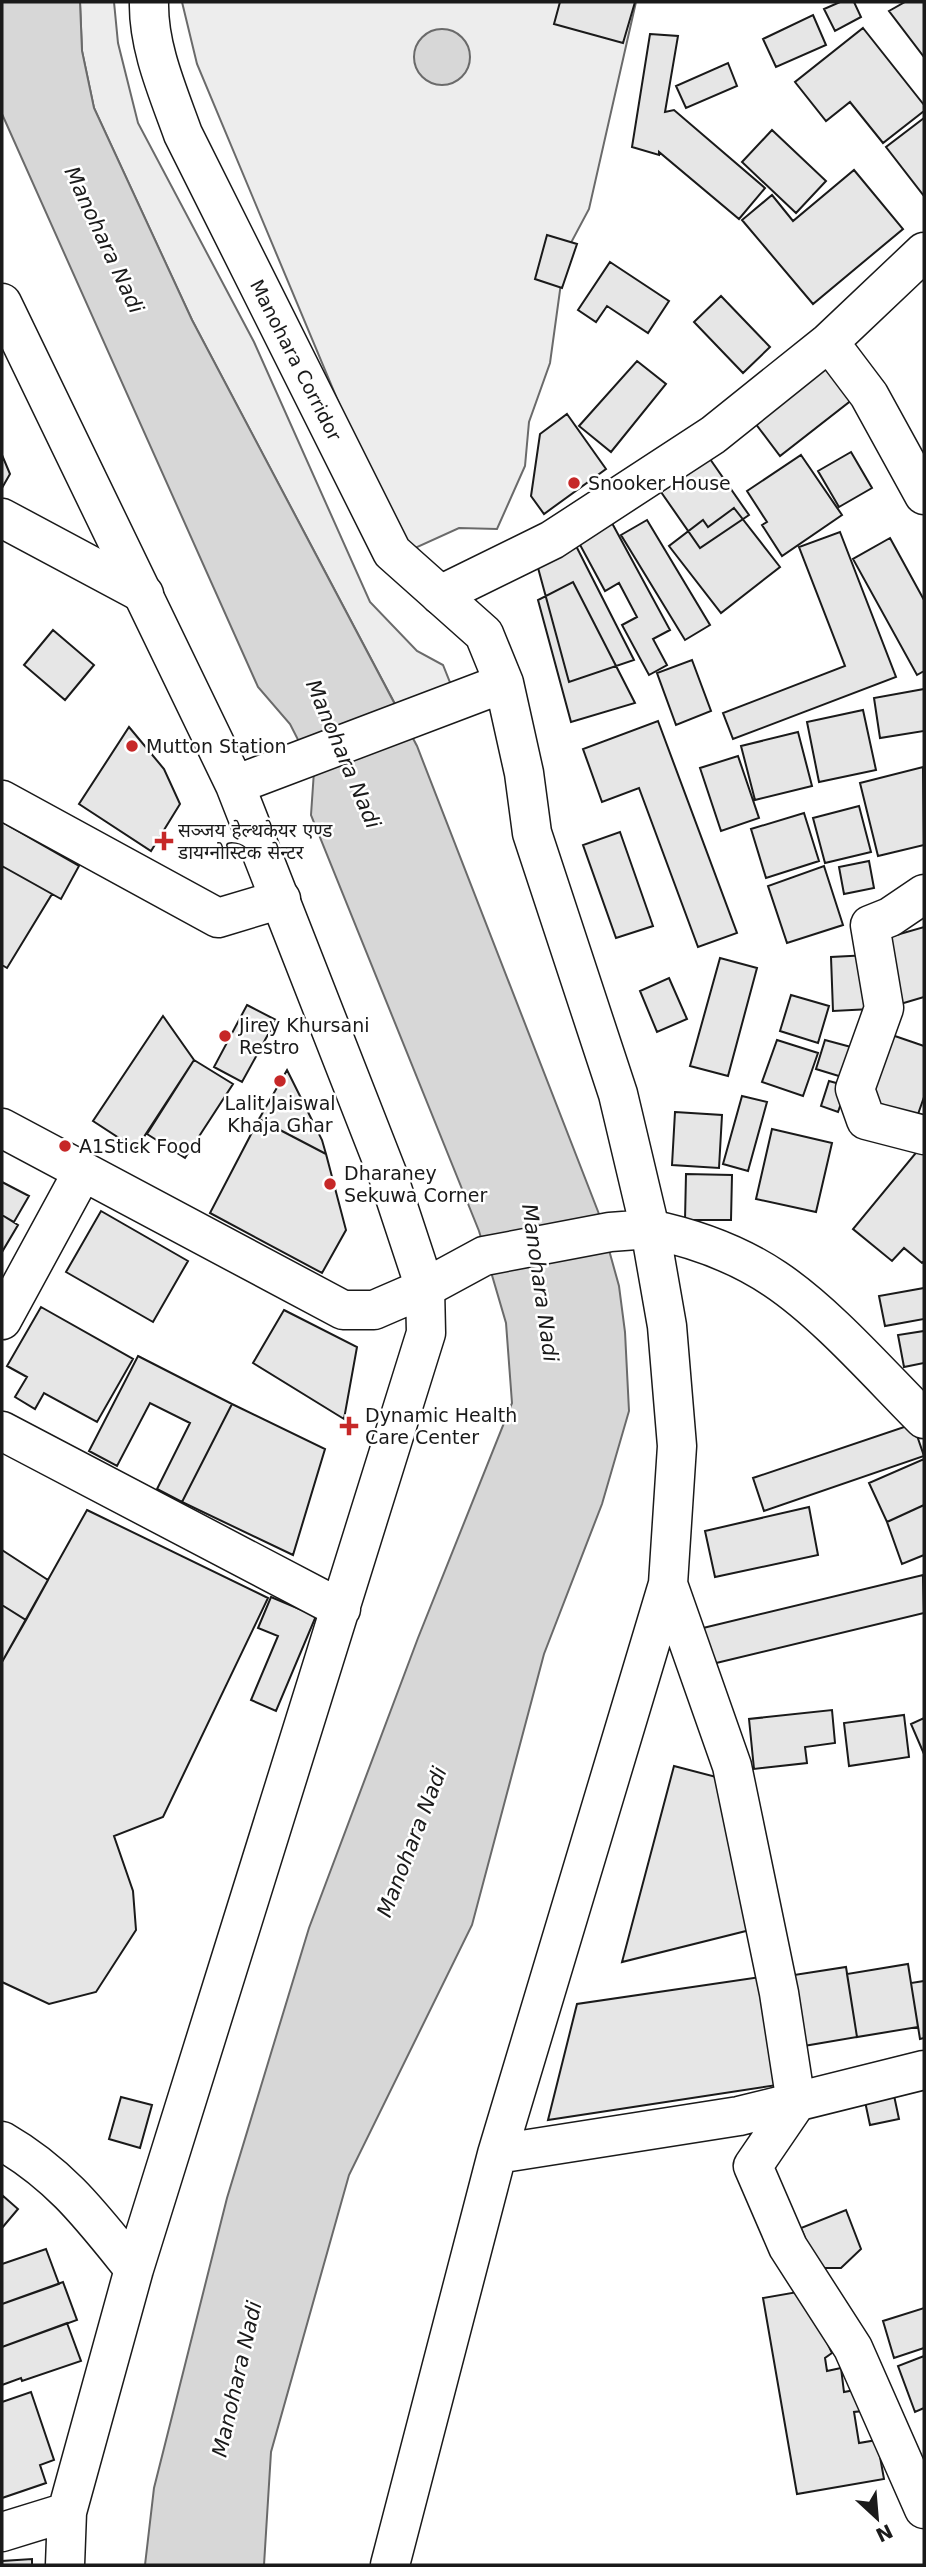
<svg xmlns="http://www.w3.org/2000/svg" width="926" height="2567" viewBox="0 0 926 2567" font-family="'DejaVu Sans','Noto Sans Devanagari',sans-serif">
<rect width="100%" height="100%" fill="#fff"/>
<path fill="#ededed" stroke="#6a6a6a" stroke-width="2" d="M80,2H114L118,43L138,123L254,342L370,602L417,651L443,665L451,685L395,704L192,320L94,108L82,51Z
M182,2H636L589,209L565,254L550,363L529,422L525,466L497,529L459,528L402,554L197,64Z"/>
<path fill="#d7d7d7" stroke="#6a6a6a" stroke-width="2" d="M2,2H80L82,51L94,108L192,320L417,746L599,1214L619,1286L625,1332L629,1411L602,1504L544,1654L472,1925L349,2175L271,2452L264,2565H145L154,2488L227,2198L309,1928L418,1638L512,1403L506,1323L479,1231L311,815L314,771L290,724L258,687L2,114Z
M414 57a28 28 0 1 1 56 0a28 28 0 1 1-56 0Z"/>
<path fill="#e6e6e6" stroke="#1a1a1a" stroke-width="2" d="M560,2H635L623,43L554,24Z
M840,2H854L861,17L835,31L824,9Z
M905,2H924V57L889,11Z
M813,15L826,45L776,67L763,39Z
M863,28L924,105V111L883,143L850,102L826,121L795,82Z
M650,34L678,36L665,112L674,110L765,188L739,219L659,152V155L632,147Z
M728,63L737,86L686,108L676,86Z
M924,118V196L886,147Z
M772,130L826,181L796,213L742,162Z
M854,170L903,229L813,304L742,220L772,195L793,221Z
M547,235L577,244L562,288L535,279Z
M610,262L669,301L648,333L607,306L596,322L578,310Z
M721,296L770,347L743,373L694,322Z
M637,361L666,384L611,452L579,426Z
M825,363L853,399L780,456L752,419Z
M567,414L606,469L544,514L531,496L540,434Z
M851,452L872,488L839,507L818,471Z
M2,455L10,474L2,488Z
M801,455L842,515L782,556L762,525L767,522L747,491Z
M710,459L749,515L700,548L661,492Z
M734,508L780,567L721,613L669,546L703,520L708,527Z
M606,512L670,630L653,639L667,665L649,675L622,625L637,617L619,583L605,591L572,530Z
M647,520L710,625L685,640L621,535Z
M840,532L896,677L733,739L723,713L845,666L799,547Z
M572,538L634,660L569,682L534,553Z
M890,538L924,600V671L917,675L853,559Z
M573,582L635,703L571,722L538,600Z
M53,630L94,665L65,700L24,665Z
M692,660L711,711L676,725L657,673Z
M924,689V731L880,738L874,698Z
M863,710L876,770L819,782L807,722Z
M658,721L737,933L698,947L639,788L602,802L583,749Z
M129,727L164,769L180,804L151,851L79,804Z
M798,732L812,786L755,800L741,746Z
M738,756L759,818L721,831L700,768Z
M923,767L924,845L878,856L860,783Z
M859,806L871,852L825,863L813,818Z
M804,813L819,861L766,878L751,829Z
M2,822L79,866L61,899L2,866Z
M620,832L653,926L616,938L583,845Z
M869,861L874,888L844,894L839,867Z
M2,866L52,894L7,968L2,965Z
M824,866L843,925L787,943L768,886Z
M924,927V997L897,1005L879,940Z
M869,955L871,1009L833,1011L831,957Z
M720,958L757,968L728,1076L690,1066Z
M669,978L687,1019L657,1032L640,991Z
M791,995L829,1006L818,1043L780,1031Z
M247,1005L276,1020L242,1082L214,1067Z
M163,1016L194,1060L136,1149L93,1121Z
M889,1034L924,1046V1097L917,1117L867,1099Z
M777,1040L818,1053L803,1096L762,1082Z
M825,1040L851,1047L842,1077L816,1069Z
M194,1060L233,1084L185,1158L147,1134Z
M287,1070L322,1140L326,1154L259,1119Z
M829,1081L847,1086L838,1112L821,1106Z
M742,1096L767,1102L748,1171L723,1164Z
M675,1112L722,1115L719,1168L672,1165Z
M259,1119L326,1154L346,1230L322,1273L210,1213Z
M772,1129L832,1143L816,1212L756,1199Z
M924,1143V1261L922,1263L904,1248L892,1261L853,1229Z
M686,1174L732,1175L731,1220H685Z
M2,1182L29,1196L14,1222L2,1215Z
M101,1211L188,1261L153,1322L66,1272Z
M2,1215L18,1225L2,1252Z
M924,1288V1319L885,1326L879,1296Z
M41,1307L133,1359L97,1422L44,1393L35,1409L15,1397L27,1377L7,1366Z
M284,1310L357,1347L344,1419L253,1363Z
M924,1331V1363L904,1367L898,1335Z
M138,1356L232,1404L182,1502L157,1489L190,1423L150,1403L117,1466L89,1451Z
M232,1404L325,1449L293,1555L182,1502Z
M913,1424L924,1456L764,1511L753,1478Z
M924,1459V1505L887,1522L869,1483Z
M924,1505V1555L902,1564L887,1522Z
M809,1507L818,1555L715,1577L705,1531Z
M87,1510L268,1598L163,1817L114,1836L133,1891L136,1930L96,1992L49,2004L2,1982V1662Z
M2,1550L48,1580L26,1620L2,1605Z
M923,1575L924,1613L712,1664L703,1628Z
M271,1597L316,1616L276,1711L251,1700L278,1636L258,1628Z
M2,1605L26,1620L2,1662Z
M832,1710L835,1743L805,1747L807,1763L754,1769L749,1719Z
M904,1715L909,1757L849,1766L844,1723Z
M924,1718V1754L911,1724Z
M674,1766L724,1779L762,1927L622,1962Z
M908,1964L918,2027L857,2037L847,1974Z
M846,1967L857,2037L792,2048L781,1977Z
M768,1976L784,2084L548,2120L577,2004Z
M924,1981V2038L920,2039L911,1983Z
M892,2086L899,2119L870,2125L863,2092Z
M121,2097L152,2105L140,2148L109,2139Z
M2,2195L18,2209L2,2228Z
M846,2210L861,2249L841,2268H817L801,2228Z
M46,2249L59,2284L2,2304V2264Z
M63,2282L77,2320L2,2347V2304Z
M803,2291L832,2353L825,2358L827,2371L841,2368L844,2392L860,2389L863,2411L854,2412L859,2443L877,2440L884,2479L797,2494L763,2298Z
M924,2308V2348L894,2358L883,2321Z
M67,2323L81,2361L22,2381L21,2378L2,2385V2347Z
M924,2356V2408L915,2412L898,2366Z
M31,2392L54,2460L40,2465L46,2483L2,2498V2402Z
M32,2559V2565H2V2561Z"/>
<g fill="none" stroke-linecap="round" stroke-linejoin="round">
<defs>
<path id="minor" d="M829,342L869,395L924,495
M2,518L144,594
M440,595L552,540L713,435L829,342L924,252
M2,800L218,918L281,899
M924,894L890,917L870,925L884,1008L855,1089L866,1120L924,1135
M2,1128L343,1310H374L425,1288L426,1333L134,2269L67,2512L65,2565
M2,1320L83,1171
M2,1431L341,1609
M668,1584L732,1766L779,1993L796,2103L753,2166L788,2247L853,2348L924,2509
M2,2141C61,2175 92,2217 134,2269
M497,2154L739,2116L924,2070
M2,2532L67,2512
M390,2565L497,2154L668,1584L677,1446L667,1326L650,1229C693,1238 738,1254 775,1279C826,1313 880,1375 924,1419"/>
<path id="secondary" d="M2,303L235,785L387,1173L425,1288L484,1256L610,1232L650,1229L618,1094L532,833L524,773L504,683L484,634L392,552L183,134C168,92 148,47 149,2
M235,785L504,683"/>
</defs>
<use href="#minor" stroke="#1a1a1a" stroke-width="41"/>
<use href="#secondary" stroke="#1a1a1a" stroke-width="41"/>
<use href="#minor" stroke="#fff" stroke-width="38"/>
<use href="#secondary" stroke="#fff" stroke-width="38"/>
</g>
<g fill="#c62828" stroke="#fff" stroke-width="2.5">
<circle cx="574" cy="483" r="7"/>
<circle cx="132" cy="746" r="7"/>
<path d="M160.5 830.5h7v7h7v7h-7v7h-7v-7h-7v-7h7z"/>
<circle cx="225" cy="1036" r="7"/>
<circle cx="280" cy="1081" r="7"/>
<circle cx="65" cy="1146" r="7"/>
<circle cx="330" cy="1184" r="7"/>
<path d="M345.5 1415.5h7v7h7v7h-7v7h-7v-7h-7v-7h7z"/>
</g>
<g text-anchor="middle" stroke-width="5" stroke-linejoin="round" paint-order="stroke">
<g font-size="19" fill="#1a1a1a" stroke="#fff">
<text transform="translate(296 360) rotate(63)" y="7">Manohara Corridor</text>
</g>
<g font-size="19" fill="#1a1a1a" stroke="#fff" text-anchor="start">
<text x="588" y="490">Snooker House</text>
<text x="146" y="753">Mutton Station</text>
<text x="178" y="837">सञ्जय हेल्थकेयर एण्ड<tspan x="178" dy="22">डायग्नोस्टिक सेन्टर</tspan></text>
<text x="239" y="1032">Jirey Khursani<tspan x="239" dy="22">Restro</tspan></text>
<text x="280" y="1110" text-anchor="middle">Lalit Jaiswal<tspan x="280" dy="22">Khaja Ghar</tspan></text>
<text x="79" y="1153">A1Stick Food</text>
<text x="344" y="1180">Dharaney<tspan x="344" dy="22">Sekuwa Corner</tspan></text>
<text x="365" y="1422">Dynamic Health<tspan x="365" dy="22">Care Center</tspan></text>
</g>
<g font-size="21" font-style="italic" fill="#1a1a1a" stroke="#fff">
<text transform="translate(104 240) rotate(65)" y="7">Manohara Nadi</text>
<text transform="translate(343 754) rotate(67)" y="7">Manohara Nadi</text>
<text transform="translate(540 1283) rotate(82)" y="7">Manohara Nadi</text>
<text transform="translate(412 1842) rotate(-69)" y="7">Manohara Nadi</text>
<text transform="translate(237 2379) rotate(-77)" y="7">Manohara Nadi</text>
</g>
</g>
<rect width="926" height="2567" fill="none" stroke="#1a1a1a" stroke-width="7"/>
<g transform="translate(877 2518) rotate(154)" stroke="#ffffff" stroke-width="5" paint-order="stroke">
<path d="M0-5L12 26L0 18L-12 26Z" fill="#1a1a1a"/>
<text y="-10" font-size="19" font-weight="bold" text-anchor="middle" fill="#1a1a1a">N</text>
</g>
</svg>
